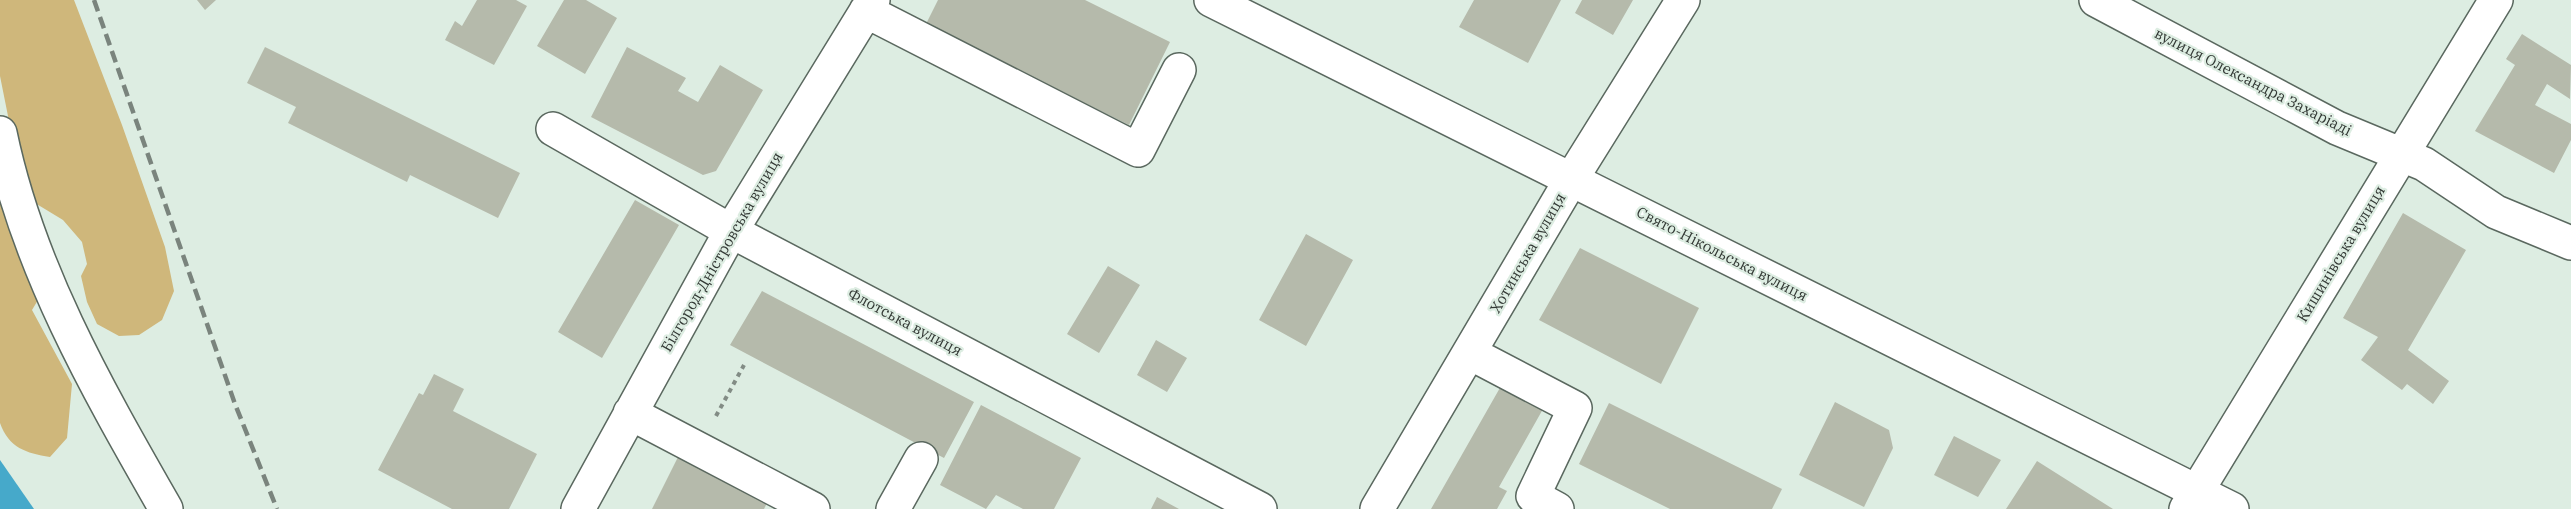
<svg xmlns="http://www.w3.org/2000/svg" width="2571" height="509" viewBox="0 0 2571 509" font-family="'IBM Plex Serif',serif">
<rect width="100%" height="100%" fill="#ddede2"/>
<path fill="#cfb77b" d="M0,0H74L122,125L165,247L174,291L162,320L139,335L119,336L97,324L87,302L81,276L87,264L82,242L63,220L30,200L15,151L0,76Z
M0,180L38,300L32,310L72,384L67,438L50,457C26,453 9,448 0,423Z"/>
<path fill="#46a9ca" d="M0,460L34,509H0Z"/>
<path fill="#b5baab" d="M197,0H216L205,10Z
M477,0H516L527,6L494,65L445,40L455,21L462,26Z
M564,0H586L617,18L585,74L537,46Z
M938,0H1085L1170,42L1129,125L926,24Z
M1474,0H1561L1528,63L1459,27Z
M1582,0H1633L1613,35L1575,13Z
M2522,34L2571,65L2570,99L2547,84L2535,105L2571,124V140L2554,173L2475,131L2515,65L2506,59Z
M265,47L520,173L498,218L410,175L407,182L288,123L296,107L247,83Z
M627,47L686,78L678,91L698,102L720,65L763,90L716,171L703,175L591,117Z
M635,200L679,225L602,358L558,332Z
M2403,213L2466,250L2408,350L2449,381L2433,404L2407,384L2402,390L2361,360L2378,337L2343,318Z
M1306,234L1353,260L1306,346L1259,320Z
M1580,248L1699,308L1661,384L1539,320Z
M1108,266L1140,285L1099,353L1067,334Z
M762,291L974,402L944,458L730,345Z
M1156,340L1187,358L1167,392L1137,375Z
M434,374L464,389L453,411L537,454L509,509H452L378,470L419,393L423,395Z
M1501,386L1543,409L1499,487L1507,491L1497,509H1431Z
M1835,402L1889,430L1893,448L1864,507L1799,475Z
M1609,403L1782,489L1772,509H1670L1579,464Z
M981,405L1081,458L1054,509H1023L996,495L986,509L940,485Z
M1954,436L2001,460L1978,497L1934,475Z
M679,455L768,501L764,509H652Z
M2037,461L2113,509H2006Z
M1157,497L1179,509H1151Z"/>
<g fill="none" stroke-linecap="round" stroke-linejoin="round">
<defs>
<path id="minor" d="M2096,0L2337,128L2424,164L2496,212L2571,243
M866,11L1138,150L1179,70
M553,129L731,231L1260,509
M0,133C28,269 98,390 166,509
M1470,353L1575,408L1533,496L1557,509
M630,413L813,509
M578,509L731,231L873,0
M893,509L921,459
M1377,509L1572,178L1683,0
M2186,509L2496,0"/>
<path id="major" d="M1211,0L2232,509"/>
</defs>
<use href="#minor" stroke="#5a685f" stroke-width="36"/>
<use href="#major" stroke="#5a685f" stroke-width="36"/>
<path stroke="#828c85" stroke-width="4" stroke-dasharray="4.5 4.5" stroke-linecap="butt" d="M716,416L744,365"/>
<use href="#minor" stroke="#fff" stroke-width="33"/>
<use href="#major" stroke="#fff" stroke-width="33"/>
<path stroke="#7a847d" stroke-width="4.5" stroke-dasharray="12 6" stroke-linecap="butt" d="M94,0L235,404L277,509"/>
</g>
<g text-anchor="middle" stroke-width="4.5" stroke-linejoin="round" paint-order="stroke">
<g font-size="15" fill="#323834" stroke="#ddede2">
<text transform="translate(2253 82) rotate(27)" y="5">вулиця Олександра Захаріаді</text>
<text transform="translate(722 252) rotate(-60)" y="5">Білгород-Дністровська вулиця</text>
<text transform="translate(1528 253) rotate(-60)" y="5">Хотинська вулиця</text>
<text transform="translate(1722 254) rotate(27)" y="5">Свято-Нікольська вулиця</text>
<text transform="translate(2341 254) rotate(-59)" y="5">Кишинівська вулиця</text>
<text transform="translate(905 322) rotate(28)" y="5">Флотська вулиця</text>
</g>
</g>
</svg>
